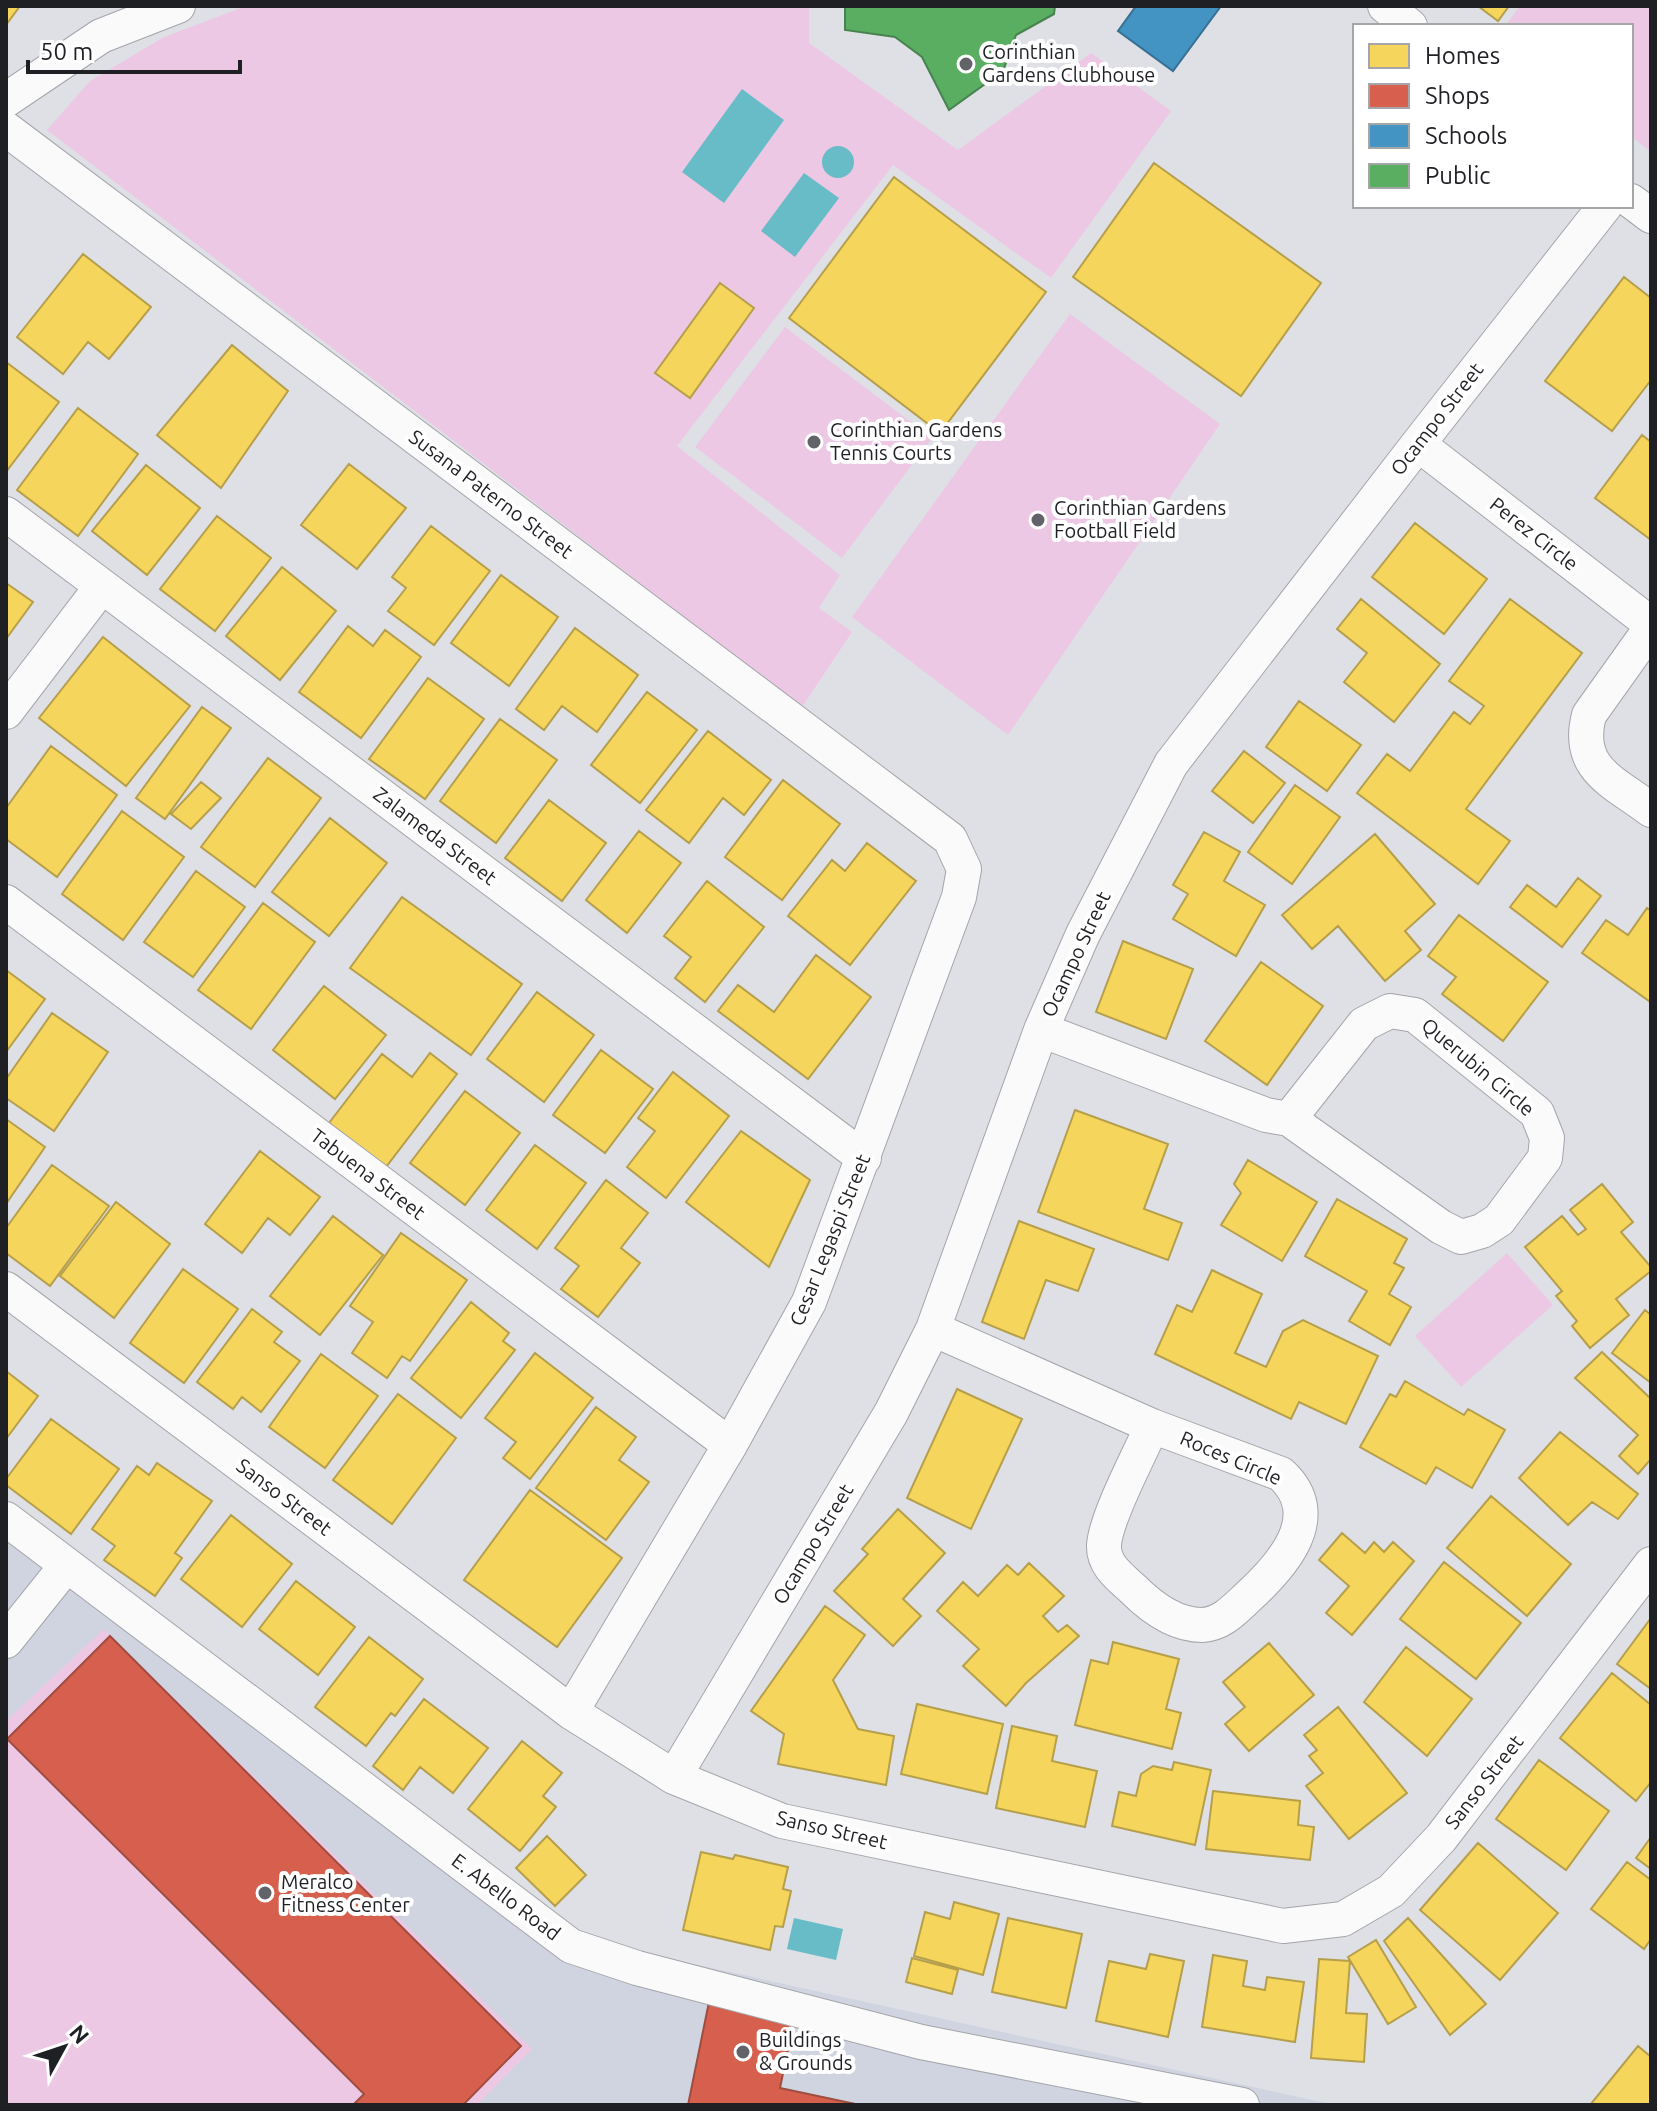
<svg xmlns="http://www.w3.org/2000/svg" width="1657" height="2111" viewBox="0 0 1657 2111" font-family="Ubuntu,sans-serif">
<rect width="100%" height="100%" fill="#dee0e6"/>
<path fill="#d0d4e0" d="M6,1508L570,1937L1335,2105H6Z"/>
<path fill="#ecc8e4" d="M246,6H809V43L958,150L1091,53L1171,111L1051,278L893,165L677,446L840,575L819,608L852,632L802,707L47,130L90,81L164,37Z
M1520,6H1651V152L1631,136V26H1505Z
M1070,314L1220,424L1008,735L852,617Z
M785,327L932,438L842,558L695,447Z
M1507,1253L1553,1305L1461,1387L1415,1336Z
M104,1629L532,2049L477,2105H6V1721Z"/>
<path fill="#68bcc8" d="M742,89L784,120L724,203L682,172Z
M822 162a16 16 0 1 1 32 0a16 16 0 1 1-32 0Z
M804,173L839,198L795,257L761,231Z
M794,1918L843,1929L836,1960L787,1949Z"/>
<path fill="#f6d55c" stroke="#b69f4b" stroke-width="2" d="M6,6H20L6,25Z
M1478,6H1509L1498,21Z
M1154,163L1321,283L1241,396L1073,277Z
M894,177L1046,292L940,433L789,318Z
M83,254L151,307L109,359L88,342L63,374L17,337Z
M1624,277L1651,298V380L1612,431L1545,381Z
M720,283L754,308L690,398L655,373Z
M232,345L288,391L221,488L157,435Z
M6,362L59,402L6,472Z
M78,408L138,454L78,536L17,490Z
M1642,435L1651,442V540L1595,498Z
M349,464L406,508L357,569L301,525Z
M146,465L200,508L147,575L92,531Z
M217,516L271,558L215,631L160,589Z
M1415,523L1487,579L1444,634L1372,577Z
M431,526L490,571L434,645L388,611L406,588L392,577Z
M282,567L336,611L280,680L226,636Z
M501,575L558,617L509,686L451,643Z
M6,583L33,602L6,639Z
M1361,599L1440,664L1394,722L1344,682L1367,653L1337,629Z
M1510,599L1582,653L1466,809L1510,841L1478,884L1357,793L1387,754L1410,771L1454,712L1470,724L1484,706L1449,681Z
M348,626L373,646L385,630L421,657L361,738L299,692Z
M575,628L638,675L597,732L562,706L544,730L516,709Z
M103,637L190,706L126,786L39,718Z
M428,678L484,719L425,799L369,759Z
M647,692L697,730L640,803L591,765Z
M1299,701L1361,745L1327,791L1266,747Z
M202,707L231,728L165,819L136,798Z
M500,719L557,760L496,843L440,801Z
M708,731L771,780L744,815L723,798L689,843L646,810Z
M51,746L117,795L57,877L6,839V808Z
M1244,751L1285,783L1253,823L1212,791Z
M268,758L321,798L255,887L201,847Z
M783,780L840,824L782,900L725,857Z
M201,782L221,798L191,829L171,814Z
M1295,785L1340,817L1292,884L1248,852Z
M549,800L606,843L562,901L505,858Z
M122,811L184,857L123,940L62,894Z
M330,818L387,863L329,936L272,892Z
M639,831L681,863L627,933L586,900Z
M1204,832L1240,852L1224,881L1265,905L1236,956L1173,919L1188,894L1173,885Z
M1375,834L1435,904L1405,931L1421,950L1385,981L1338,926L1312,949L1282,915Z
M867,843L916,881L850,965L788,916L832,860L845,871Z
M196,871L245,907L193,977L144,942Z
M1578,878L1601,896L1562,947L1510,907L1527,885L1556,907Z
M707,881L764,927L705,1002L675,978L691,957L664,936Z
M402,897L522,984L471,1055L350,968Z
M263,903L315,942L251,1029L198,990Z
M1647,908L1651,911V998L1649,1001L1582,953L1606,920L1628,935Z
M1459,915L1548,982L1503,1041L1442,994L1456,977L1428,956Z
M1123,941L1193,969L1166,1039L1096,1012Z
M816,955L871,997L808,1079L718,1011L738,985L774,1012Z
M1261,962L1323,1006L1267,1085L1205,1041Z
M6,970L45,999L6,1052Z
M324,986L386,1035L335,1099L273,1050Z
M537,992L594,1035L544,1102L487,1059Z
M52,1013L108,1052L54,1131L6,1098V1079Z
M601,1050L653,1089L605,1153L553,1115Z
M430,1053L457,1074L386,1167L329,1123L382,1054L412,1077Z
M673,1072L729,1116L666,1198L627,1167L655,1131L638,1118Z
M465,1091L520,1133L465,1205L410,1163Z
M1075,1110L1168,1144L1144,1209L1182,1223L1168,1260L1038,1212Z
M6,1119L45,1147L6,1204Z
M741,1131L810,1180L769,1267L686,1202Z
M535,1145L586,1183L537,1249L486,1210Z
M260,1151L320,1197L290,1235L268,1218L242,1253L205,1224Z
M1248,1160L1317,1202L1282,1261L1221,1225L1241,1193L1234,1184Z
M52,1165L109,1206L50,1286L6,1253V1228Z
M606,1180L648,1213L621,1248L640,1263L598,1317L561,1289L579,1266L555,1248Z
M1602,1184L1633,1222L1621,1232L1651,1267V1271L1616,1299L1629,1315L1590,1348L1572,1326L1577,1321L1556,1296L1562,1291L1525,1247L1562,1216L1578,1235L1586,1229L1570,1210Z
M1337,1199L1407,1239L1394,1263L1404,1268L1389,1294L1411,1307L1390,1345L1349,1321L1367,1291L1305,1256Z
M116,1202L170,1244L114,1318L60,1276Z
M333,1216L383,1255L320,1335L270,1296Z
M1019,1221L1094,1249L1078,1291L1046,1280L1024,1339L982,1322Z
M401,1233L467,1280L410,1361L402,1356L387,1378L352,1353L373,1322L350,1306Z
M183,1269L238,1309L184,1383L130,1343Z
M1212,1270L1262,1294L1235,1353L1266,1367L1283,1331L1303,1320L1378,1356L1346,1424L1299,1402L1291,1419L1155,1354L1177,1305L1192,1312Z
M471,1302L509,1333L503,1341L515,1350L461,1418L411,1378Z
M252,1309L282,1332L274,1342L300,1361L261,1412L242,1397L233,1409L197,1382Z
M1645,1310L1651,1315V1383L1612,1353Z
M1602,1352L1651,1399V1459L1638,1474L1619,1456L1638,1435L1575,1378Z
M535,1353L593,1398L530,1479L503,1458L516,1442L485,1418Z
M321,1354L378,1396L325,1468L269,1427Z
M6,1371L38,1396L6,1439Z
M1405,1381L1464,1415L1468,1409L1505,1430L1472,1488L1436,1467L1426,1484L1360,1447L1390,1394L1396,1397Z
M957,1389L1022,1419L971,1529L907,1498Z
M398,1394L456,1438L392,1524L333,1480Z
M596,1407L636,1437L619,1460L649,1482L606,1540L536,1488Z
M51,1419L119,1469L71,1534L6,1485V1479Z
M1560,1432L1638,1494L1618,1519L1592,1502L1568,1525L1519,1478Z
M157,1463L212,1501L175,1553L182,1558L155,1596L104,1560L115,1546L92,1529L137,1466L149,1475Z
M530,1490L622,1558L557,1647L464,1580Z
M1491,1496L1571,1564L1527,1616L1447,1548Z
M898,1509L945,1553L903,1599L921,1616L893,1646L834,1591L868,1554L862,1549Z
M231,1515L292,1564L242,1627L181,1579Z
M1342,1533L1365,1553L1374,1542L1384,1552L1393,1542L1414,1561L1352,1635L1326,1613L1349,1586L1319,1560Z
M1444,1562L1521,1623L1476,1679L1400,1619Z
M1029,1563L1064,1596L1043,1616L1058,1632L1067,1625L1079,1636L1026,1683L1006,1706L963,1666L979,1649L937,1611L963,1582L978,1596L1007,1565L1018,1575Z
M296,1581L355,1627L318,1675L259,1629Z
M825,1606L865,1635L833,1680L858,1729L894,1736L886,1785L778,1764L784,1734L751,1711Z
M1651,1618V1689L1617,1664Z
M369,1637L423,1679L395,1716L391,1713L366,1746L315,1707Z
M1113,1642L1179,1659L1166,1709L1181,1713L1172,1749L1075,1725L1091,1660L1108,1664Z
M1269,1643L1314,1695L1249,1751L1225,1724L1245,1707L1223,1682Z
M1406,1647L1472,1699L1427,1756L1364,1702Z
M1612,1673L1651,1705V1782L1636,1801L1560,1738Z
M424,1699L488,1748L453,1793L420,1767L403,1790L373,1766Z
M917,1704L1003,1724L987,1794L901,1774Z
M1338,1707L1407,1793L1349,1839L1306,1786L1323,1773L1309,1756L1317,1750L1304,1735Z
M1012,1726L1057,1736L1052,1761L1097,1771L1085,1827L996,1808Z
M522,1741L562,1773L543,1796L556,1807L520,1851L468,1809Z
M1539,1760L1609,1811L1566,1870L1496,1819Z
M1174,1762L1211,1770L1195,1845L1112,1826L1119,1792L1136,1796L1141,1774L1153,1766L1172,1770Z
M1213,1791L1300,1801L1298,1825L1314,1827L1310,1860L1206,1849Z
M547,1836L586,1875L555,1906L516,1868Z
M1651,1837V1869L1636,1858Z
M1478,1843L1558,1913L1500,1980L1420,1910Z
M701,1852L733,1859L735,1855L788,1867L783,1889L791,1891L783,1927L775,1926L770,1950L683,1930Z
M1627,1862L1651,1880V1939L1644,1949L1591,1909Z
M954,1902L999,1914L983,1975L914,1956L925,1912L950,1919Z
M1008,1918L1082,1934L1066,2008L992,1992Z
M1408,1918L1486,2004L1450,2035L1384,1941Z
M1376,1940L1416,2007L1388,2024L1348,1957Z
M1150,1954L1184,1961L1168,2037L1096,2021L1109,1961L1146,1969Z
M1213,1955L1247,1961L1243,1986L1265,1990L1267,1977L1304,1982L1295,2042L1202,2027Z
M912,1958L958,1970L952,1994L906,1982Z
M1319,1959L1350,1961L1346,2013L1367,2014L1364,2062L1311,2058Z
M1638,2046L1651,2057V2105H1590Z"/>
<path fill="#d6604d" stroke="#9f4d41" stroke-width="2" d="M110,1636L521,2046L463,2105H353L364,2094L7,1739Z
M710,1997L795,2015L780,2088L860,2105H688Z"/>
<path fill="#4393c3" stroke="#387093" stroke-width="2" d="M1136,6H1221L1173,71L1118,31Z"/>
<path fill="#5aae61" stroke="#48834f" stroke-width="2" d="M845,6H1055L1054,14L1016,35L1003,71L949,110L922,57L895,37L845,30Z"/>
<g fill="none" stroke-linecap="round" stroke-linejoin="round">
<defs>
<path id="minor" d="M1385,6L1410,26
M6,100L101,36L178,6
M6,129L950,839L964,869L959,897L809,1302L730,1445L571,1712
M1631,201L1651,216
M1418,444L1651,624
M6,514L864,1158
M1651,628L1589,715C1575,769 1613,781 1651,810
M6,712L102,586
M6,902L730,1445
M1041,1030L1266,1115L1289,1119L1441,1227L1461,1237L1482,1231L1499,1220L1545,1158L1547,1138L1537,1113L1415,1015L1390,1011L1364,1024L1289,1119
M6,1289L571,1712L674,1777L782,1821L1283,1926L1343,1919L1391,1891L1441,1838L1651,1564
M933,1329L1152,1426L1281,1474C1327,1516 1282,1566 1248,1597C1235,1609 1222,1624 1202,1625C1176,1625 1151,1607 1133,1589C1120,1577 1103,1565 1104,1545C1106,1517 1140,1454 1152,1426
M6,1519L571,1946L637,1968L921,2042L1242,2105
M6,1641L66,1566
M674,1777L891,1413L933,1329L1041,1030L1083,934L1171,764L1418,444L1605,206"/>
</defs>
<use href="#minor" stroke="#a4a5aa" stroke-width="36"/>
<use href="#minor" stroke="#fafafb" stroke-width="34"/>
</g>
<g fill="#626368" stroke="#fff" stroke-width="3">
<circle cx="966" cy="64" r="8"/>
<circle cx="814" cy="442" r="8"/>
<circle cx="1038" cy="520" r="8"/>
<circle cx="265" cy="1893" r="8"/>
<circle cx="743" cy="2052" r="8"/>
</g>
<g text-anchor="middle" stroke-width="8" stroke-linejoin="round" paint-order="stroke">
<g font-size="20" fill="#1f2024" stroke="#fff" text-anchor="start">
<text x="982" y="59">Corinthian<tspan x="982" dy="23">Gardens Clubhouse</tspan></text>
<text x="830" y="437">Corinthian Gardens<tspan x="830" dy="23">Tennis Courts</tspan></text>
<text x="1054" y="515">Corinthian Gardens<tspan x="1054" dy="23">Football Field</tspan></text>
<text x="281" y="1889">Meralco<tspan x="281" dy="23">Fitness Center</tspan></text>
<text x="759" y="2047">Buildings<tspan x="759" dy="23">&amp; Grounds</tspan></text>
</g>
<g font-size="20" fill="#1f2024" stroke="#fff">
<text transform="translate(1437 419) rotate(-52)" y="7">Ocampo Street</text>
<text transform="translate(491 494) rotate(37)" y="7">Susana Paterno Street</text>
<text transform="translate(1534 534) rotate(38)" y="7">Perez Circle</text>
<text transform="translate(435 836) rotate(37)" y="7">Zalameda Street</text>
<text transform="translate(1076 954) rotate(-65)" y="7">Ocampo Street</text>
<text transform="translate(1478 1067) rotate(40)" y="7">Querubin Circle</text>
<text transform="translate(368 1174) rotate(37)" y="7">Tabuena Street</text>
<text transform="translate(830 1240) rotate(-68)" y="7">Cesar Legaspi Street</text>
<text transform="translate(1231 1458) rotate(23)" y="7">Roces Circle</text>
<text transform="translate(284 1497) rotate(37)" y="7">Sanso Street</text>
<text transform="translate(813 1544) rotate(-59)" y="7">Ocampo Street</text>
<text transform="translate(1484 1782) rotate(-52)" y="7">Sanso Street</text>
<text transform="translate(832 1830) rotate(13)" y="7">Sanso Street</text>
<text transform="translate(506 1897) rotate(37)" y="7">E. Abello Road</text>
</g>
</g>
<rect width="1657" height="2111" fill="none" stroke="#1f2024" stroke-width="16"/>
<rect x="1353" y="24" width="280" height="184" fill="#ffffff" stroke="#a5a6a7" stroke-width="2"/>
<rect x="1369" y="44" width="40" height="24" fill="#f6d55c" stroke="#a5a6a7" stroke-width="2"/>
<text x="1425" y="64" font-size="24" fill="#1f2024">Homes</text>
<rect x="1369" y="84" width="40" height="24" fill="#d6604d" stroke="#a5a6a7" stroke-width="2"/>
<text x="1425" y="104" font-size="24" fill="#1f2024">Shops</text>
<rect x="1369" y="124" width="40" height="24" fill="#4393c3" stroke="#a5a6a7" stroke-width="2"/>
<text x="1425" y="144" font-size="24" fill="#1f2024">Schools</text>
<rect x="1369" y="164" width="40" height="24" fill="#5aae61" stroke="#a5a6a7" stroke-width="2"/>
<text x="1425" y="184" font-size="24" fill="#1f2024">Public</text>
<g transform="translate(64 2047) rotate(50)" stroke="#ffffff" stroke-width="6" paint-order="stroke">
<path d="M0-6L14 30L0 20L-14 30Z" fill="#1f2024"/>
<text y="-12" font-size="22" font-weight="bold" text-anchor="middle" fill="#1f2024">N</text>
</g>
<path d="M28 60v12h212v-12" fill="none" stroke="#1f2024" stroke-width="4"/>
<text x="40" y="60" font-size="24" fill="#1f2024" stroke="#ffffff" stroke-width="6" paint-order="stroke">50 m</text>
</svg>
